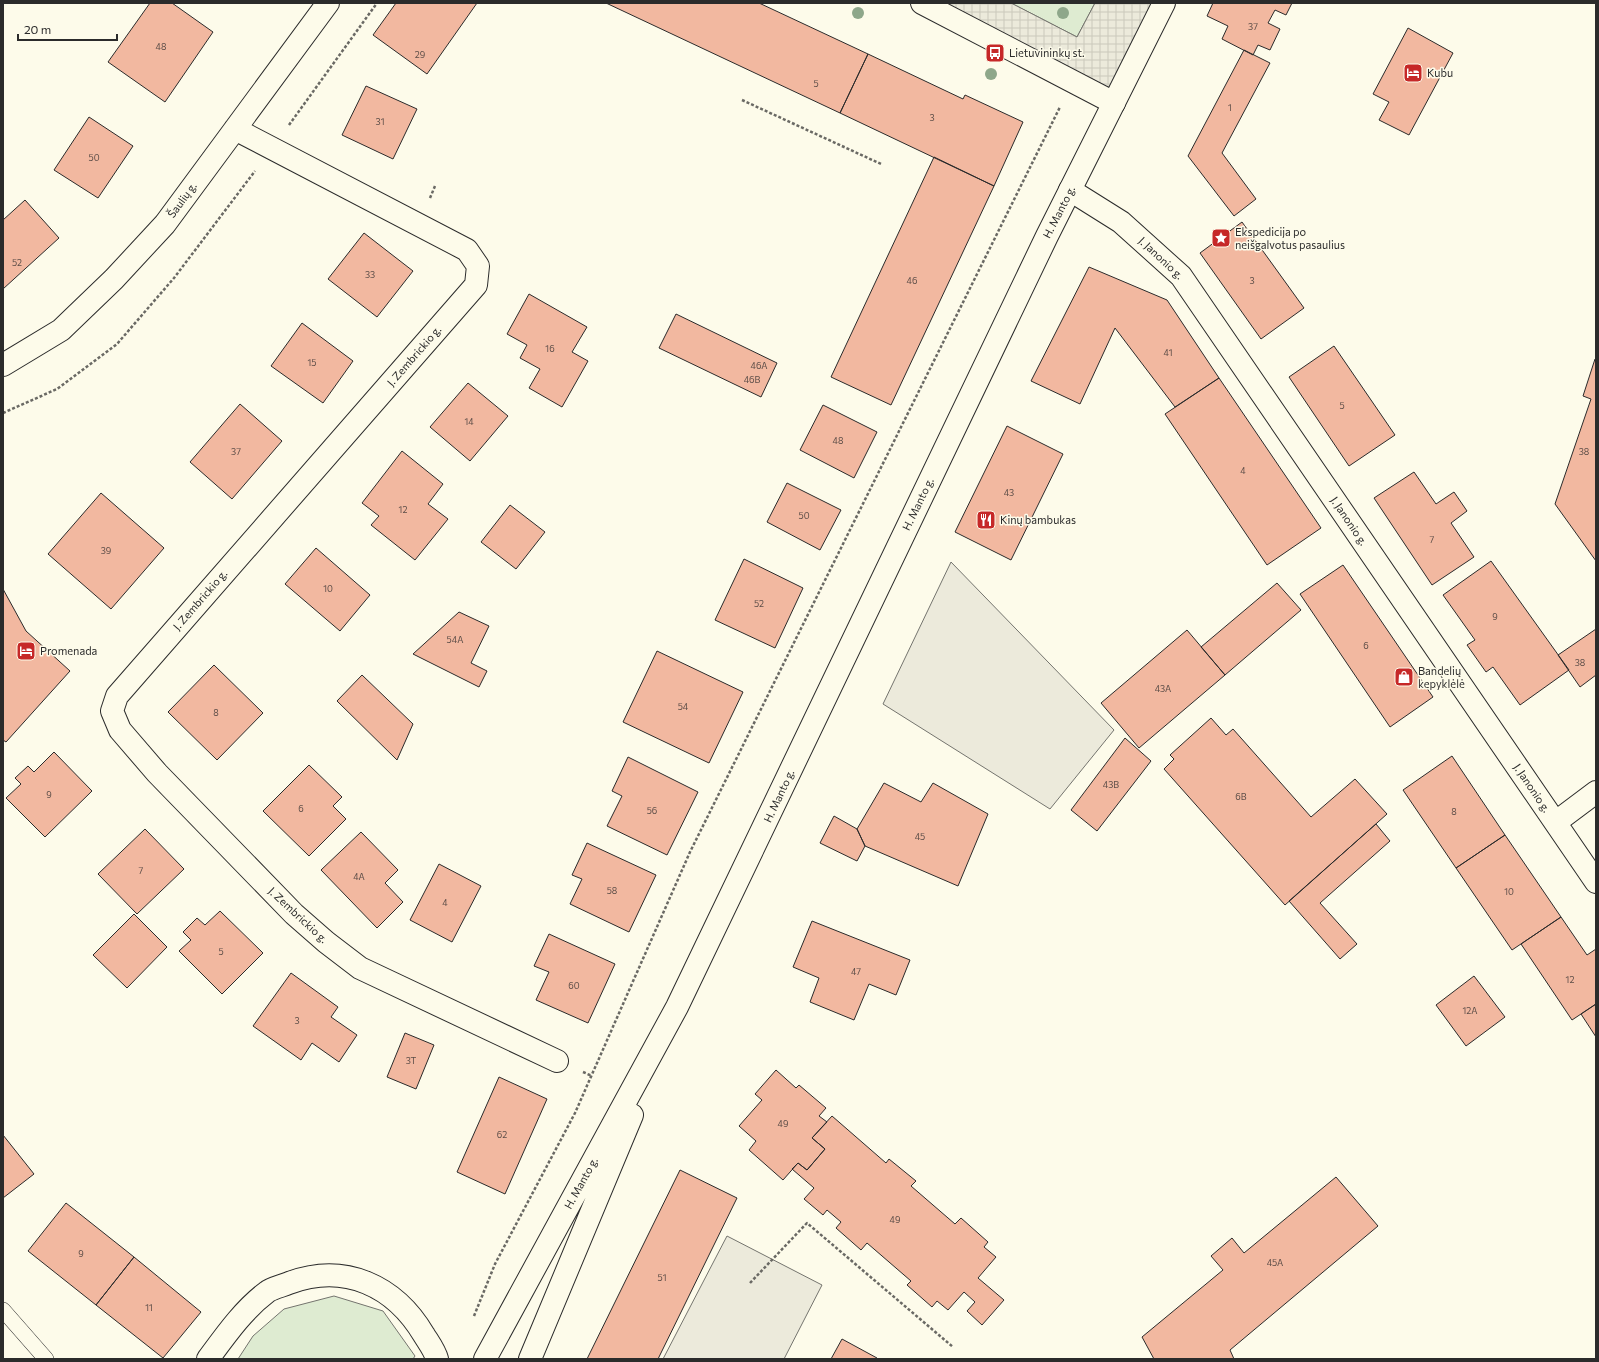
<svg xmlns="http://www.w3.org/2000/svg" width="1599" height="1362" viewBox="0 0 1599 1362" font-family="Commissioner,sans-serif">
<defs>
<pattern id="plaza-grid" width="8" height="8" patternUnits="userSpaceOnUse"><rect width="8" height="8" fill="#eceadb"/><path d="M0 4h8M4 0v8" fill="none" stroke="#cbc9bc"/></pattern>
</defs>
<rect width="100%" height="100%" fill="#fdfbea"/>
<path fill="#deebd1" stroke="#74746e" d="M1011,3H1095L1077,37Z
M334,1296L383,1311L415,1356L413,1359H238L253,1336L284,1309Z"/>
<path fill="#eceadb" stroke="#74746e" d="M951,562L1114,730L1050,809L883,704Z
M727,1236L822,1285L784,1359H663Z"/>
<path fill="url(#plaza-grid)" stroke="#74746e" d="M922,3H1011L1077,37L1095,3H1164L1114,103Z"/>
<path fill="#f2b8a0" stroke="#2b2b2b" d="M150,3H172L213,32L165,102L108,62Z
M396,3H477L427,74L373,35Z
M606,3H759L868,54L840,113Z
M1213,3H1292L1286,15L1275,10L1268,23L1280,29L1270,50L1258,45L1253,55L1222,39L1228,26L1207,16Z
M1408,28L1453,53L1409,135L1379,120L1389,102L1373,94Z
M1244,50L1270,63L1222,153L1256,199L1234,216L1188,156Z
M868,54L963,99L965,95L1023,122L994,186L840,113Z
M366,86L417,109L393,159L342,135Z
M89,117L133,146L98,198L54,170Z
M934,157L994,186L891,405L831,377Z
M25,200L59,238L3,289V220Z
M1242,222L1304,308L1261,339L1200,253Z
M364,233L413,271L377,317L328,279Z
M1089,267L1167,300L1219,378L1175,407L1115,328L1080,404L1031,381Z
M529,294L587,327L572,352L588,361L562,407L529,388L540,369L520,358L527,345L507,334Z
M676,314L777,363L761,397L659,348Z
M302,323L353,361L323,403L271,366Z
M1334,346L1395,435L1349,466L1289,377Z
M1595,359H1596V561L1555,504L1591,399L1583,396Z
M1219,378L1321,528L1267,565L1165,414Z
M468,383L508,416L470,461L430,427Z
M240,404L282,441L232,499L190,462Z
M823,405L877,432L854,478L800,450Z
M1007,426L1063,454L1011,560L955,532Z
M402,451L443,484L428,504L448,519L415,560L371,525L379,516L362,503Z
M1414,472L1436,504L1454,492L1467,511L1451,523L1474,557L1432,585L1374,498Z
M787,483L841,510L820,550L767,522Z
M101,493L164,548L111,609L48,554Z
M510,505L545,532L516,569L481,542Z
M316,548L370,595L340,631L285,584Z
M744,559L803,588L775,648L715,620Z
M1491,561L1569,670L1520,705L1493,667L1486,672L1467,645L1475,640L1443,595Z
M1343,565L1433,697L1390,727L1300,594Z
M1277,583L1301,610L1225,675L1201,647Z
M3,589L26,631L70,671L6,742L3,740Z
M459,612L489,626L471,663L487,671L479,687L413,654Z
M1596,629V675L1580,687L1558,655Z
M1187,630L1225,675L1139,748L1101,703Z
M657,651L743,692L709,763L623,722Z
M214,665L263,713L217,760L168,712Z
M362,675L413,724L397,760L337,701Z
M1211,718L1226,735L1233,729L1311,817L1355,779L1387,814L1285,905L1164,769L1174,759L1170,755Z
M1125,738L1151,761L1097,831L1071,810Z
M54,752L92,791L45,837L6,798L21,784L15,778L28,766L34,772Z
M1452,756L1505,835L1456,868L1403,790Z
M628,757L698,792L667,855L607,826L622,796L612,791Z
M309,765L342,797L333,806L346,819L309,856L263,811Z
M884,783L921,802L933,783L988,814L958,886L865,846L857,829Z
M834,816L857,829L865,846L857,861L820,843Z
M1376,824L1390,841L1320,903L1357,944L1340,959L1289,901Z
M145,829L184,869L137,914L98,874Z
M361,832L398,870L385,883L403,902L377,928L321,870Z
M1505,835L1561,917L1512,950L1456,868Z
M587,843L656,875L629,932L570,904L582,879L572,875Z
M439,864L481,886L452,942L410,920Z
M220,911L263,953L222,994L179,951L191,940L183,932L197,918L205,925Z
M134,914L167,947L127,988L93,955Z
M1561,917L1587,955L1596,949V1004L1572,1020L1521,944Z
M812,921L910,960L896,995L869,984L854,1020L810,1002L819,978L793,967Z
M549,934L615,964L588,1023L536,1000L549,972L534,966Z
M291,973L338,1007L331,1017L357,1035L339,1062L312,1043L301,1060L253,1026Z
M1474,976L1505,1017L1466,1046L1436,1005Z
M1596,1004V1037L1581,1014Z
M405,1033L434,1045L416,1089L387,1077Z
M776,1070L796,1088L799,1085L826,1108L819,1116L827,1122L812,1138L825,1149L807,1170L798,1163L783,1180L749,1150L756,1141L739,1126L762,1100L755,1094Z
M499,1077L547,1099L505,1194L457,1172Z
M832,1116L886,1163L889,1159L916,1181L911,1186L955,1224L961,1218L988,1242L984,1247L996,1257L978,1278L1004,1300L982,1325L967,1311L975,1302L964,1292L948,1310L937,1301L932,1307L907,1285L911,1281L867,1243L861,1250L836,1228L841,1222L827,1210L823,1215L804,1199L814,1188L792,1169L798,1163L807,1170L825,1149L812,1138Z
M3,1135L34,1174L3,1198Z
M680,1170L737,1198L658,1359H587Z
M1336,1177L1378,1226L1230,1350L1234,1359H1154L1142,1337L1223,1270L1211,1256L1232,1238L1244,1253Z
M66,1203L134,1257L96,1305L28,1251Z
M134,1257L201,1312L163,1358L96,1305Z
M842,1339L877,1358V1359H831Z"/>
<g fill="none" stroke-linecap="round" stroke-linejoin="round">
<defs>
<path id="service" d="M3,1310L46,1359"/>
<path id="minor" d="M922,3L1114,103
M235,129L467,250L478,266L476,285L117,696L112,711L120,730L157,773L294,914L326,942L360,968L557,1061
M1070,190L1121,222L1181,276L1596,882
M3,365L61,330L114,279L165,224L328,3
M1556,822L1596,792"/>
<path id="secondary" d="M485,1359L677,1007L1047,236L1164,3
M530,1359L632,1115"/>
<path id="primary" d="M208,1359C225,1336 243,1310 267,1292C272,1288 282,1286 289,1283C345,1262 395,1286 424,1335C429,1343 435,1351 437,1359"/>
</defs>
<use href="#service" stroke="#2b2b2b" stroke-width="16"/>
<use href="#minor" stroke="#2b2b2b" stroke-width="24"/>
<use href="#secondary" stroke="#2b2b2b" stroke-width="24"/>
<use href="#primary" stroke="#2b2b2b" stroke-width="24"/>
<path stroke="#6a6964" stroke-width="2.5" stroke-dasharray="3 2" stroke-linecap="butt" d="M742,100L881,164
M289,125L377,3
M430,198L435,186
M3,413L57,389L117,344L174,278L255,171
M583,1072L592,1076
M750,1283L807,1223L953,1347
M474,1316L495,1264L575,1113L690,852L1060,107"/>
<use href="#service" stroke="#fdfbea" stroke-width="15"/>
<use href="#minor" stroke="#fdfbea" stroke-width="22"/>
<use href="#secondary" stroke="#fdfbea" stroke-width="22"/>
<use href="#primary" stroke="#fdfbea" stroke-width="22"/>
</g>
<g fill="#8ea78a">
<circle cx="858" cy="13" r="6"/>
<circle cx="1063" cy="13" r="6"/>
<circle cx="991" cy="74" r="6"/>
</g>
<defs>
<symbol id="bus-square" viewBox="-11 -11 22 22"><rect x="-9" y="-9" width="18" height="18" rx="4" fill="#c62828" stroke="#fdfbea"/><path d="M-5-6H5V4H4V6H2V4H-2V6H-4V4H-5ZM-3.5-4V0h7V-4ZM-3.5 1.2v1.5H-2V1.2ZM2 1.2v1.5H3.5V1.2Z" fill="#fff"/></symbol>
<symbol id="hotel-square" viewBox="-11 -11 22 22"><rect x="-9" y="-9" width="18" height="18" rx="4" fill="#c62828" stroke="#fdfbea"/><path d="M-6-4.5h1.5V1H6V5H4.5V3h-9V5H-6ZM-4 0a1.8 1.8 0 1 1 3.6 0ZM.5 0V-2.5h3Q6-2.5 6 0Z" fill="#fff"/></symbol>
<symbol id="sight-square" viewBox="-11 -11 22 22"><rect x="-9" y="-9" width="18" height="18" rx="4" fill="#c62828" stroke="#fdfbea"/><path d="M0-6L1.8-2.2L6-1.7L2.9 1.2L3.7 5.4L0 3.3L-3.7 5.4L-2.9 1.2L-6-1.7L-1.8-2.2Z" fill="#fff"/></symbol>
<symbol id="restaurant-square" viewBox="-11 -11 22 22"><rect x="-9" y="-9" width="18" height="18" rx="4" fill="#c62828" stroke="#fdfbea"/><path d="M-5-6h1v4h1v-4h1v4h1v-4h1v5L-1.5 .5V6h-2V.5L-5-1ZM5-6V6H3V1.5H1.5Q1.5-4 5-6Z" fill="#fff"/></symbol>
<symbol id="shop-square" viewBox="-11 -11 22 22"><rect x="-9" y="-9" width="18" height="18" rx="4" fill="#c62828" stroke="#fdfbea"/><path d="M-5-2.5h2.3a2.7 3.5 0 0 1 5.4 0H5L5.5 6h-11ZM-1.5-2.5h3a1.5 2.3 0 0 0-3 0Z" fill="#fff"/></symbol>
</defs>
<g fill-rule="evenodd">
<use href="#bus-square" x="984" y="42" width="22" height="22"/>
<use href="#hotel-square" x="1402" y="62" width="22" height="22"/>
<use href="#sight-square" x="1210" y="227" width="22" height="22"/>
<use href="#restaurant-square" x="975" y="509" width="22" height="22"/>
<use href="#hotel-square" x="15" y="640" width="22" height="22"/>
<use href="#shop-square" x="1393" y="666" width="22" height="22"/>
</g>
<g text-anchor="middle" stroke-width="3" stroke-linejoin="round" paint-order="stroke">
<g font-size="9" fill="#5d4e48">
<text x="1253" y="30">37</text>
<text x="161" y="50">48</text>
<text x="420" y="58">29</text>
<text x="816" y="87">5</text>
<text x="1230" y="111">1</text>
<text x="932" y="121">3</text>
<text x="380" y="125">31</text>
<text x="94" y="161">50</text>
<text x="17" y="266">52</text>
<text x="370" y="278">33</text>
<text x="912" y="284">46</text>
<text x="1252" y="284">3</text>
<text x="550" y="352">16</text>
<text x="1168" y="356">41</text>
<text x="312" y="366">15</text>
<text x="759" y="369">46A</text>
<text x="752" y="383">46B</text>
<text x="1342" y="409">5</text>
<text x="469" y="425">14</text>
<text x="838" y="444">48</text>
<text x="236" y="455">37</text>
<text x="1584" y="455">38</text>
<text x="1243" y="474">4</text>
<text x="1009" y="496">43</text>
<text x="403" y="513">12</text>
<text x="804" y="519">50</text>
<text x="1432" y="543">7</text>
<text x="106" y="554">39</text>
<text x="328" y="592">10</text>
<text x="759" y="607">52</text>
<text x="1495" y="620">9</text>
<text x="455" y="643">54A</text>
<text x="1366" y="649">6</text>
<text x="1580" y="666">38</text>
<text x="1163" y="692">43A</text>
<text x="683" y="710">54</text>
<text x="216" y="716">8</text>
<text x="1111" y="788">43B</text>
<text x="49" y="798">9</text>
<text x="1241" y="800">6B</text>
<text x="301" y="812">6</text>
<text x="652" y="814">56</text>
<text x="1454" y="815">8</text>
<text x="920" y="840">45</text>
<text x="141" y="874">7</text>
<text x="359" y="880">4A</text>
<text x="612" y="894">58</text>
<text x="1509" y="895">10</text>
<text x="445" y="906">4</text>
<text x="221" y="955">5</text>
<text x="856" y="975">47</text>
<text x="1570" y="983">12</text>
<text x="574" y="989">60</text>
<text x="1470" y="1014">12A</text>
<text x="297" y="1024">3</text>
<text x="411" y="1064">3T</text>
<text x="783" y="1127">49</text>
<text x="502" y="1138">62</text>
<text x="895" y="1223">49</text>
<text x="81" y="1257">9</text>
<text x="1275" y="1266">45A</text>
<text x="662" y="1281">51</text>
<text x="149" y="1311">11</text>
</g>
<g font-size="11" fill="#2b2b2b" stroke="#fdfbea" text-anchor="start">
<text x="1009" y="57">Lietuvininkų st.</text>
<text x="1427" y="77">Kubu</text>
<text x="1235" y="236">Ekspedicija po<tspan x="1235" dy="13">neišgalvotus pasaulius</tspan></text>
<text x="1000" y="524">Kinų bambukas</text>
<text x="40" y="655">Promenada</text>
<text x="1418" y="675">Bandelių<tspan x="1418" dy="13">kepyklėlė</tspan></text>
</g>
<g font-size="11" fill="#2b2b2b" stroke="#fdfbea">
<text transform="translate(182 200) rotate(-54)" y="4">Šaulių g.</text>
<text transform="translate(1059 212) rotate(-63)" y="4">H. Manto g.</text>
<text transform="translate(1161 258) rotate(43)" y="4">J. Janonio g.</text>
<text transform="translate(414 356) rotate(-49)" y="4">J. Zembrickio g.</text>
<text transform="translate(918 504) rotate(-64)" y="4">H. Manto g.</text>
<text transform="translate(1349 521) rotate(56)" y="4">J. Janonio g.</text>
<text transform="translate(200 600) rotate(-49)" y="4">J. Zembrickio g.</text>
<text transform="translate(1532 788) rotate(56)" y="4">J. Janonio g.</text>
<text transform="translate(779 796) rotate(-65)" y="4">H. Manto g.</text>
<text transform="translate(298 915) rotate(43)" y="4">J. Zembrickio g.</text>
<text transform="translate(581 1183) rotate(-61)" y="4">H. Manto g.</text>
</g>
</g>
<rect width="1599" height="1362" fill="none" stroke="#2b2b2b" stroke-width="8"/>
<path d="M18 34v6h99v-6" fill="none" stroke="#2b2b2b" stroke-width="2"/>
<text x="24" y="34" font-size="12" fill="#2b2b2b" stroke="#fdfbea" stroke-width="3" paint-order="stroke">20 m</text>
</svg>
